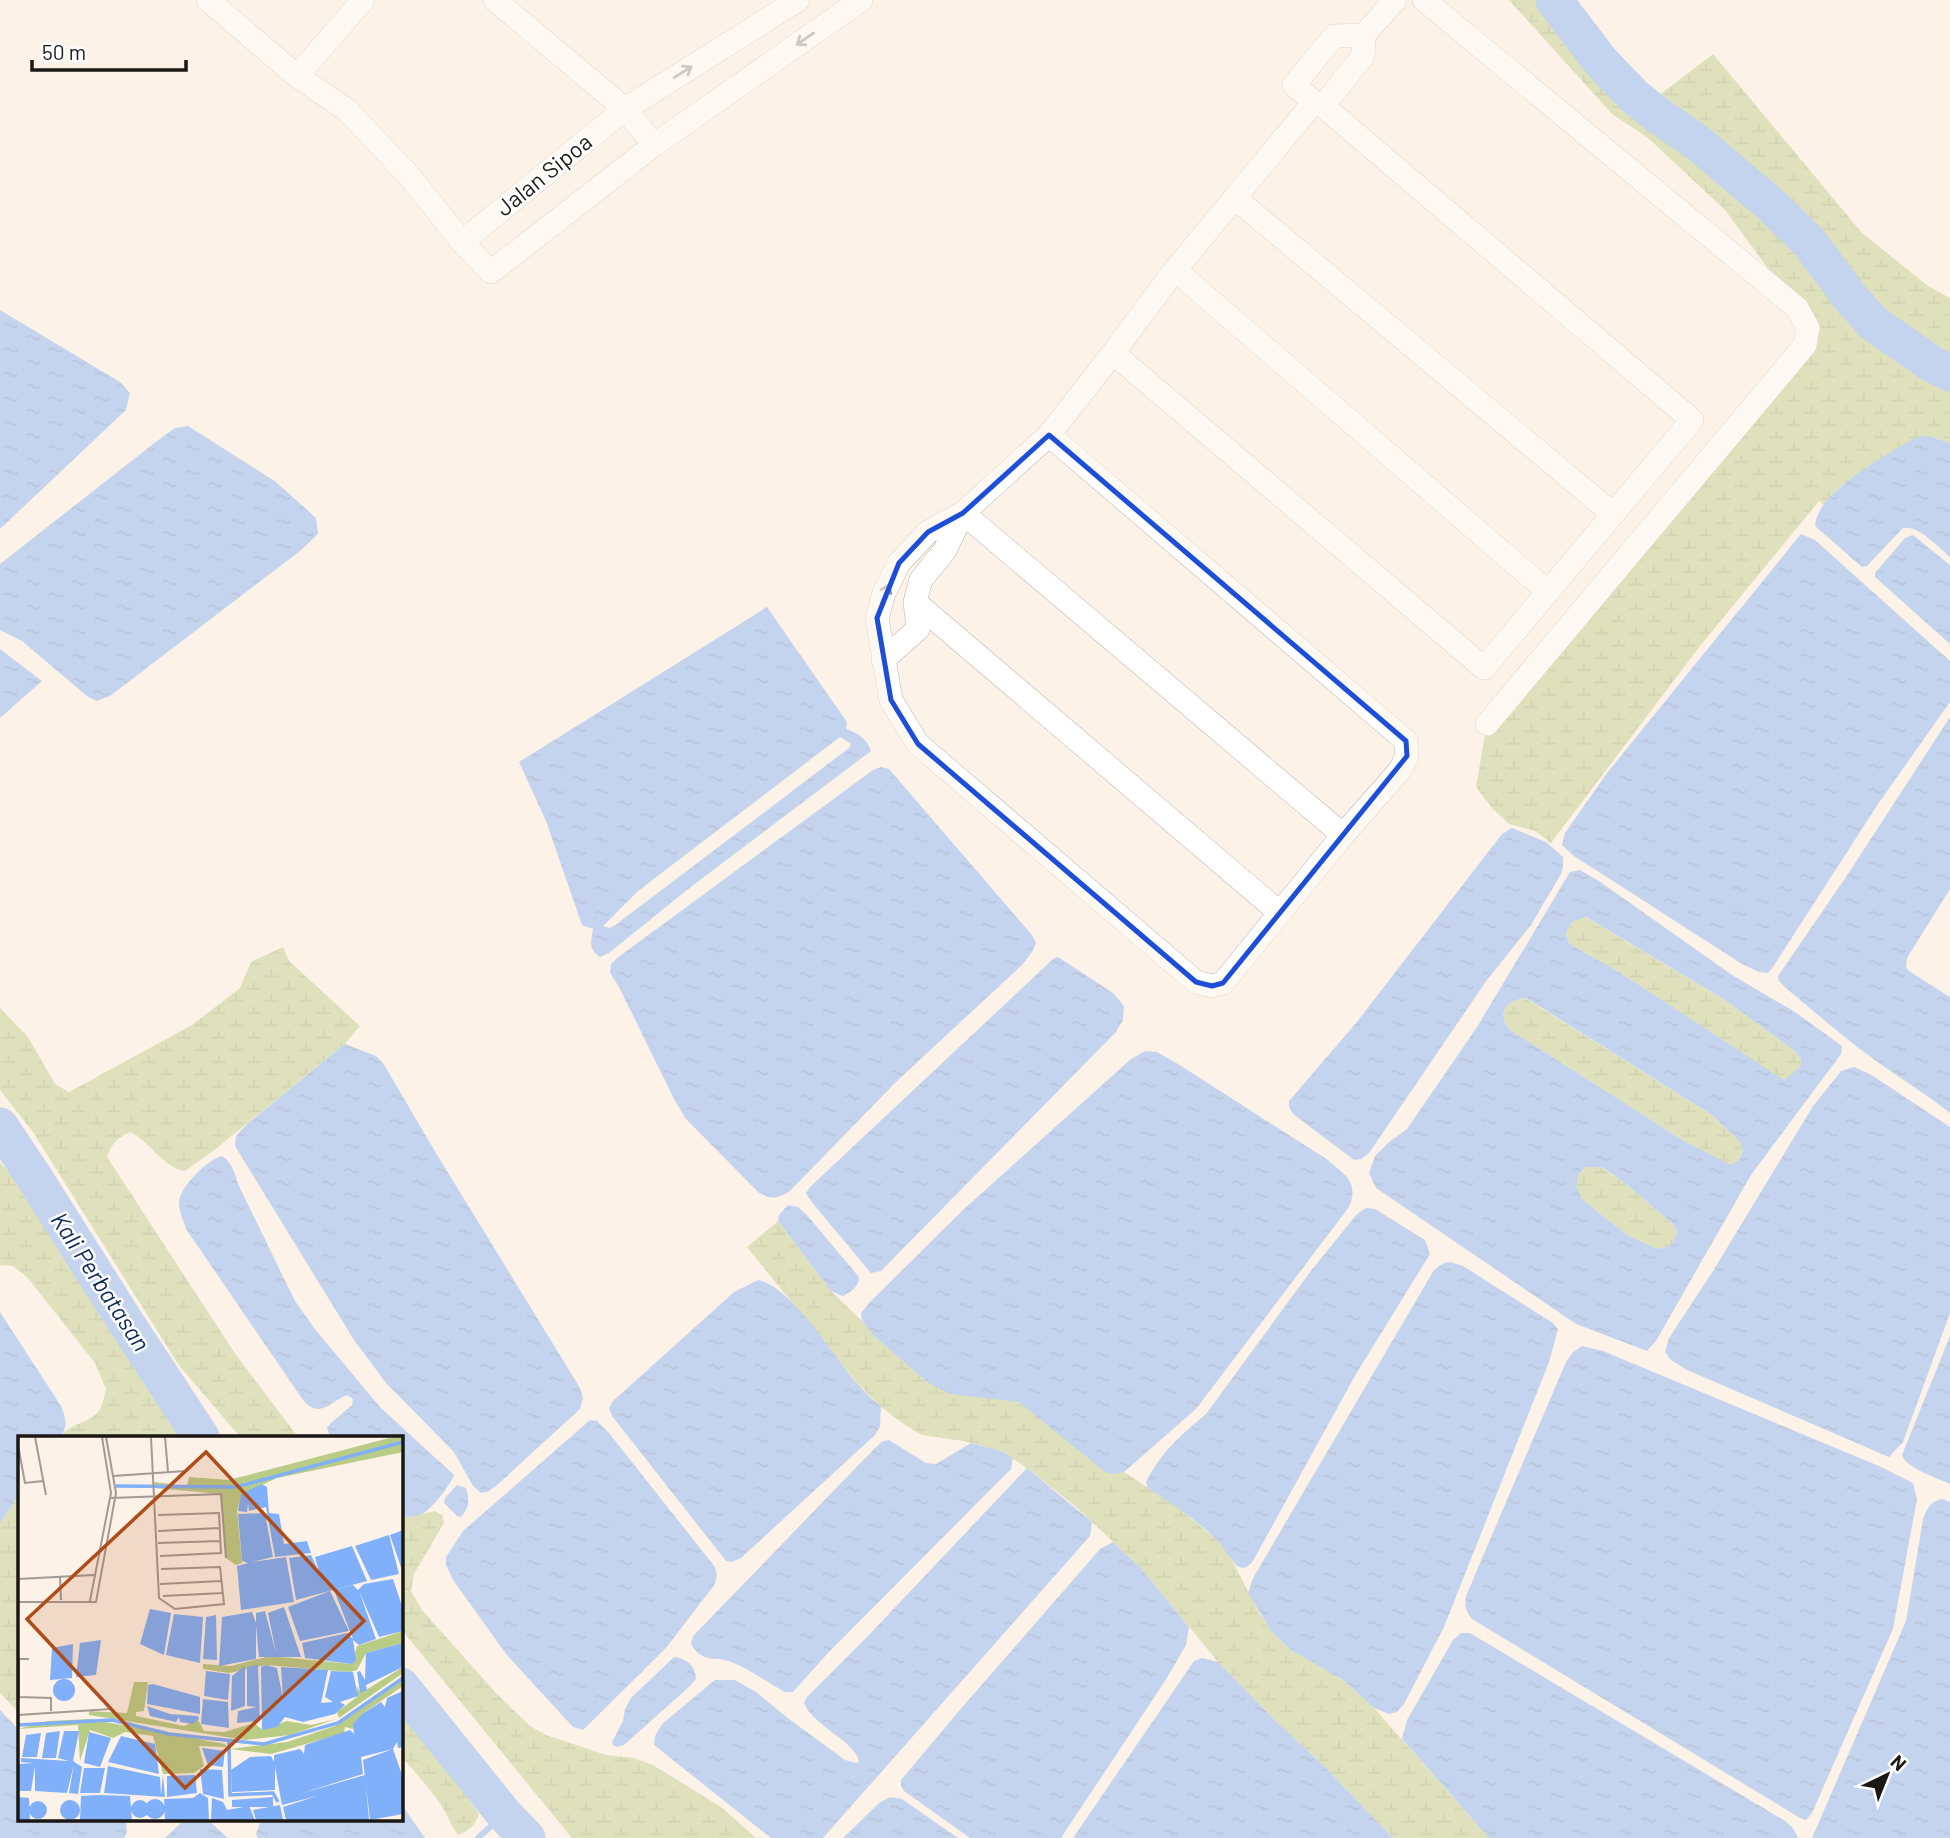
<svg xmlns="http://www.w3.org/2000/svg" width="1950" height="1838" viewBox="0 0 1950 1838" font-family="Barlow,sans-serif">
<defs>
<pattern id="wetland-marsh" width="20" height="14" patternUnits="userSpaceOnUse" patternTransform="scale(1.75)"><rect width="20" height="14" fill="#b9cc86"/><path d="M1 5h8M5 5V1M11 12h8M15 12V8" fill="none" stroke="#9eae73"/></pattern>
<pattern id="water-ripples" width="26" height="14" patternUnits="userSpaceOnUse" patternTransform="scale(1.75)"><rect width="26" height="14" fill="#7fb0f9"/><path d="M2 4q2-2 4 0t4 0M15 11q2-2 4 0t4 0" fill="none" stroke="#678ec8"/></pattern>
</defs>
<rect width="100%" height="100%" fill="#fdf2e7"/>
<path fill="url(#wetland-marsh)" d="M1509,0H1570L1583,17L1658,96L1713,54L1862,233L1928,286L1950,298V443L1932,437L1913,439L1839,487L1824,505L1819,501L1700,646L1551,843L1535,831L1509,824L1492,808L1476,787L1487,724L1805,345L1797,308L1725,210L1647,137L1612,114Z
M1585,917L1722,998L1795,1051L1801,1060L1800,1067L1785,1081L1616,970L1578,949L1569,943L1566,933L1572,922Z
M283,947L289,961L360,1026L345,1044L213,1151L185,1171C163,1168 150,1141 130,1132C117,1138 112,1143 107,1157L236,1355L298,1437H240L178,1364L33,1132L0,1090V1008L28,1037L55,1084L69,1092L192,1025L240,988L251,962Z
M1525,998L1712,1115L1741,1143L1743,1151L1739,1160L1731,1166L1684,1141L1510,1030C1496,1013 1506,1001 1525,998Z
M0,1162C28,1194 51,1227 72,1264L191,1437H61C69,1423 89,1424 99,1411C103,1405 104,1396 106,1389L95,1363L27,1277L13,1266L0,1265Z
M1586,1167H1601L1630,1187L1675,1226L1677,1234L1670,1246L1658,1249L1627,1235L1582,1199L1575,1186L1579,1173Z
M778,1221L831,1291L862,1321L875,1336L927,1382L1019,1402L1114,1474L1124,1472L1176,1506L1215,1538L1229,1554L1258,1611L1271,1631L1291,1650L1343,1680L1374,1708L1489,1838H1393L1325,1767L1276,1721L1218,1662L1141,1568L1075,1506L1027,1468L1001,1451L963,1441L922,1435L902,1423L881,1407L859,1385L747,1247Z
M19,1495V1713L0,1693V1523Z
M435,1511L442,1515L444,1523L414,1574L411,1591L422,1610L496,1693L530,1726L546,1735L606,1755L634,1758L653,1765L721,1807L756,1838H572L401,1629V1517H409Z
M401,1709L422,1734L479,1814C475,1826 470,1830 458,1835C451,1825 447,1815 441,1805C429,1788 416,1772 401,1757Z"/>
<path fill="url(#water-ripples)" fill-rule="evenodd" d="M0,310L120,382L130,393L126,410L0,529Z
M188,426L276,482L316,518L318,534L300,551L110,696L97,701L88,697L22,641L0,630V564L157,441L175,428Z
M1922,436L1932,437L1950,443V557C1938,547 1919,525 1903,528L1867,566L1862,567L1815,526C1817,491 1886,456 1913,439Z
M1801,534L1815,540L1950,661V702L1878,804L1771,970L1767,973L1759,972L1742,964L1574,856L1562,845L1565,833L1607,773Z
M1913,535L1950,565V644L1875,577V573L1905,538Z
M767,607L847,722L846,729C858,733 867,739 871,751L692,886L609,953L600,957C588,949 591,942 593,929L582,925L546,821L519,762ZM840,737L851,744L849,748L614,926L609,928L603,926L638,891Z
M0,649L42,681L0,718Z
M1950,717V889L1907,958L1906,967L1909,971L1950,997V1113C1926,1094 1900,1078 1875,1060C1844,1038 1816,1013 1787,989L1779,981L1778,976L1848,874Z
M881,767L889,769L1032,935L1036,943L1032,952L1023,964L896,1082L790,1191C777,1199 771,1200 758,1192L686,1119L674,1099L619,987L610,973L611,964L617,958L873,770Z
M1512,828L1546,842L1563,857V867L1561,874L1531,925L1487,980L1369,1153L1361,1159L1354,1160L1293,1114L1289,1107V1101L1356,1023L1502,834Z
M1580,870L1599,881L1732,975L1795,1012L1842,1046L1841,1054L1751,1175L1656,1341L1647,1351L1576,1324L1376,1188L1369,1173L1375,1156L1389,1142L1407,1129L1477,1027L1570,872ZM1586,917L1722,998L1795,1051L1801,1060L1800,1067L1784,1080L1616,970L1578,949L1569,943L1566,933L1572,922ZM1526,998L1712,1115L1741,1143L1743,1151L1739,1160L1731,1165L1684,1141L1510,1030C1496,1013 1506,1000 1526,998ZM1586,1167H1602L1630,1187L1675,1226L1677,1234L1670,1246L1658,1249L1627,1235L1582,1199L1576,1186L1579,1173Z
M1058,957L1113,993L1124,1006L1123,1020L1116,1032L881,1271L871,1273L814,1205L806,1193L810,1187L1036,975L1053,959Z
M345,1044L376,1056L383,1063L436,1153L580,1388L583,1398L580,1409L496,1486L487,1492L481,1493L473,1486L454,1452L386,1383L354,1340L235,1146L236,1136L247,1124Z
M1145,1051L1157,1052L1178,1064L1328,1160C1346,1176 1359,1182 1349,1207L1196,1409L1124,1472L1114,1474L1105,1472L1019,1402L950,1394L927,1382L874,1336L862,1321L861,1313L870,1302L964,1209L1131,1059Z
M1854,1067L1870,1074L1950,1127V1313L1903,1442L1889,1457L1687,1370L1671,1360L1665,1352L1669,1338L1713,1271L1813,1106L1841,1071Z
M222,1156C232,1162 235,1174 238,1184L295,1301L314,1328L380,1407L454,1475C451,1484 433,1507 424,1513C417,1517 408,1517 401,1517V1437H330L327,1428L331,1423L352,1405L353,1399L347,1395C328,1403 320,1419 303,1400L186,1229C184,1221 178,1210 179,1201C181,1186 208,1159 222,1156Z
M788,1205L798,1207L807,1215L859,1277C859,1286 851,1293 842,1296L831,1291L778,1221L779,1215Z
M1366,1208L1375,1209L1425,1240L1430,1254L1356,1374L1253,1561C1249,1566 1245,1569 1239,1567C1235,1566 1221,1543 1215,1538C1195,1519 1171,1503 1148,1488L1146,1482C1160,1453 1182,1434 1206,1414L1310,1272L1357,1214Z
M1450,1262L1463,1266L1553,1323L1558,1329L1549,1362L1444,1627L1404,1704L1397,1712L1389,1714L1374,1708L1343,1680L1291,1650L1271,1631L1248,1593L1253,1578L1434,1270L1444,1263Z
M758,1280C792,1287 834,1357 857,1383C864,1392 873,1399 881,1407L880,1427L875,1435L741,1558L732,1562L726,1561L612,1416L609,1408L613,1401L734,1292Z
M0,1312L61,1406C66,1418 68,1425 61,1437H19V1495L0,1523Z
M1950,1336V1484C1937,1478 1906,1468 1902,1455Z
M1582,1346L1603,1351L1879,1466L1913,1483L1917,1499L1893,1629L1812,1813L1806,1820L1800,1818L1472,1619C1459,1603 1468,1594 1474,1577L1566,1362L1573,1352Z
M590,1420L597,1421L609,1433L715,1567L717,1574L715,1584L666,1648L583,1730L573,1727L506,1654L453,1580L446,1565V1557L463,1531Z
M889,1440L926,1463L936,1464L971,1443L1001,1451L1013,1458L1011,1469L828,1653L793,1692H785C766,1682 746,1666 725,1660C718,1658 710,1660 703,1656C698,1654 694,1649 691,1644L693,1636L876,1447L883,1441Z
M1027,1468L1092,1522L1090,1536L823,1838H771L654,1745L655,1736L662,1724L715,1680H735L756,1692L789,1719L845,1760L857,1763L859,1761C854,1740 814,1727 804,1703L807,1697L866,1638Z
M457,1485L466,1488C470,1500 469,1508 461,1517L457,1516L444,1503L445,1498Z
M1942,1499L1950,1502V1838H1812L1906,1621L1923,1519C1927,1508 1930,1502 1942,1499Z
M1113,1542L1141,1568L1189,1627L1186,1645L1165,1681L1061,1838H970L904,1791L901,1786V1780L958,1712L1100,1549Z
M1461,1633H1470L1785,1821L1793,1828L1798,1838H1489L1402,1739L1407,1720L1453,1640Z
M674,1657C686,1658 696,1666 696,1679L690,1686L624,1745L617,1747L613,1745L612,1742L623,1721L625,1709L631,1698Z
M1202,1658L1218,1662L1276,1721L1325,1767L1393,1838H1073L1194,1661Z
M0,1710L19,1730V1819H126L127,1832L124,1838H0Z
M890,1797L902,1799L958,1838H843L879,1803Z
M401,1804L425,1838H258L256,1834L261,1819H401Z
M185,1819H207L228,1838H165Z"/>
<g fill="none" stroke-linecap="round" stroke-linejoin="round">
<path stroke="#7fb0f9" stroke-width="6" d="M478,1838L504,1814"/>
<path stroke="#7fb0f9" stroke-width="37" d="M1554,0L1602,63L1635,97L1659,116L1698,143L1771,205L1809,242L1849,296L1873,323L1932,364L1950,373
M0,1126L34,1177L123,1318L201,1437
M401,1686L504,1814L527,1838"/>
<defs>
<path id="minor" d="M208,0L297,76L347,110L411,178L462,242L491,272L654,145L861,0
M495,0L625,109L654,145
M1424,0L1797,308L1808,328L1805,345L1487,724
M1364,35L1334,36L1294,85L1314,102L1323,106L1363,56L1364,35L1395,0
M297,76L363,0
M1235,198L1613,514
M462,242L625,109L798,0
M1175,270L1548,592
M1113,353L1484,668L1692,420L1323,106
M1049,435L1406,741L1407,756L1400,770L1343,835L1223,983L1212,986L1196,982L918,744L891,700L877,618L884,593L899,563L928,532L963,513L1049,435L1113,353L1175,270L1314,102
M963,513L1343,835
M915,602L1280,913
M883,660L918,629L915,602L921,580L945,550L963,513"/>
</defs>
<use href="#minor" stroke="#bfb5ab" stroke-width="24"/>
<use href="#minor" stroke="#fff" stroke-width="23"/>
</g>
<defs><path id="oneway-shaft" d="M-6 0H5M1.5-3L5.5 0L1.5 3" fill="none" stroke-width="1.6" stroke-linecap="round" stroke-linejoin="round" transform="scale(1.75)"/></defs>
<g stroke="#989795">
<use href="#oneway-shaft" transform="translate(805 39) rotate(145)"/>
<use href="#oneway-shaft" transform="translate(683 72) rotate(-32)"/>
<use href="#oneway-shaft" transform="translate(885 594) rotate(-68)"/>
</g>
<path d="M0 0H1950V1838H0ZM1049,435L1406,741L1407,756L1223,983L1212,986L1196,982L918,744L891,700L877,618L899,563L928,532L963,513Z" fill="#fdf2e7" fill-opacity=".55" fill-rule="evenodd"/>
<path fill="none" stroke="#1d4ed8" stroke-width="5" stroke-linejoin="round" d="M1049,435L1406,741L1407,756L1223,983L1212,986L1196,982L918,744L891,700L877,618L899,563L928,532L963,513Z"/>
<g text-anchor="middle" stroke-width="5" stroke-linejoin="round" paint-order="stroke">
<g font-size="23" fill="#1b1714" stroke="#fff">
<text transform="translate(544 175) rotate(-39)" y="8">Jalan Sipoa</text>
</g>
<g font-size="24" font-style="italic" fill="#092855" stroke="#fff">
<text transform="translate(100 1282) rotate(57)" y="8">Kali Perbatasan</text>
</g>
</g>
<g transform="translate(18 1436)">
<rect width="385" height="385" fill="#fdf2e7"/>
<path d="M375,1H385V16L259,42L224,58L219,74L224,127L218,129L208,122L203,58L137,52L136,46L169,50L171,41L211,44ZM385,195V207L348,217L339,234L332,236L248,229L211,237L185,233V228L213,230L252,220L334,228L339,210ZM385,231V237L321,282L319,276L339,261V250L342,256L348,254ZM385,243V250L344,278L335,293L327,291L326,297L253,318L212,313L269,306L317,290ZM116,246H130L126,275L118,276V280L166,290L180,284L186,295L206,296L236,287L245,294L269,285L293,289L318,283L272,299L227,304L71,279V275L109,277ZM71,283L207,308L209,311L181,310L186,330L176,337L145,338L135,300L107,296L95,302L72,294L62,325L60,289L0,293L30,285Z" fill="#b9cc86"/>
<path d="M244,48L249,51L251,77L261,78L266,108L289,105L293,117L257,121L248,71L231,75L230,68L229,76L220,75L223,58ZM247,77L255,121L234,126L268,121L276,166L223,174L219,130L230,127L224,125L220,78ZM385,94V137L372,99ZM371,99L381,138L353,144L337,110ZM334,110L349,145L278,164L271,122L293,119L301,136L297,121ZM375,143L385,173V195L361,201L341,155L358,203L341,209L335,204L338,224L334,228L287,222L284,207L329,197L335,203L316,154L335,149L340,154L346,148ZM312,155L331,195L282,205L270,171ZM266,171L283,221H241L238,189V223L201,230L204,181L234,176L238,187V177L247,175L258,217L250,177ZM132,173L153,177L146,219L122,208ZM156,178L185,181L182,227L148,219ZM198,179L199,224L185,223L188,181ZM83,204L78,239L58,241L62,207ZM385,207V231L348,249L349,254L342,257L339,236L342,235L347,244L348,217ZM55,208L54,242L32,244L34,212ZM240,229L242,285L219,287L220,275L239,271L229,270V231ZM248,229L259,232L265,263L263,231L310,234L303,267L315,266L307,261L313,235L335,236L340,260L322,266L327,269L317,278L285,286L267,281L259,291L244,294L243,231ZM227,230V270L213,275L214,240ZM188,235L212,238L210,264L186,260ZM35 254a11 11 0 1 1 22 0a11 11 0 1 1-22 0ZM135,248L182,261V278L129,268L130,249ZM385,255V311L380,312L379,306L375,313L343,321L345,338L281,358L347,339L351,384H268L265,371L299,360L264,369L257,331V354L214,356L213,334L232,321L253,320L256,326V319L282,313L286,318L287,309L332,294L336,298L335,288L344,278L363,266L367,271L369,262ZM185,263L210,266L211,292L183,288ZM129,270L152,278L180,280L181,283L175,288L162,286L161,281L158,286L132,280ZM42,295L38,322H24L28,297ZM46,295H61L55,325L64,331L60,358L51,357L56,328L49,357L17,355V330L13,355H0V328L15,327L3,326V322L51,325L40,322ZM71,296L93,302L82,331L66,327ZM23,297L19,321H4L8,299ZM103,300L137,308L141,338L90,326ZM184,312L207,315L205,331L190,329ZM375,313L385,342V378L352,384L345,324ZM90,330L142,341L143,359L145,339L147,361L86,357ZM66,332H87L82,357H62ZM182,333L204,334L206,363L185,358ZM149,340L177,339L179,357L149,361ZM182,357L190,362L191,384H147L146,363L175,362ZM82,359L112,360L114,384H62L63,360ZM0,361L11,362L12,384H0ZM255,361V371H214V364ZM194,362L205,366L209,374L231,370L237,384H193ZM127 373a10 10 0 1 1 20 0a10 10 0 1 1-20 0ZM113 373a9 9 0 1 1 18 0a9 9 0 1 1-18 0ZM42 374a10 10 0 1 1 20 0a10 10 0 1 1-20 0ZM11 374a9 9 0 1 1 18 0a9 9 0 1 1-18 0ZM262,369L265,384H238L235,374Z" fill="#7fb0f9"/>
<path fill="none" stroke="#7fb0f9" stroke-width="3.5" d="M98,50L218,51L385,6M0,289L94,284L151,298L246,308L320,287L385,242M211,306L212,359L255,357L260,366"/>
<path fill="none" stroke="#a39a93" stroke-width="2" d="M17,1L28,59M133,1L141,162L157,173L206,168L202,131L143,133M147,1L150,36M0,9L7,47L25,45M95,40L167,35M93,62L203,58L208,122M140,79L201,77L203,117L142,120M140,95L201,92M140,107L202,105M42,141L43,164M0,143L76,139M142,148L204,145M145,160L205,157M72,165L93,57L84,1M0,166H78L98,57L88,1M0,261L33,262V275M1,261V223H11M0,279L93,273"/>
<path fill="#b04c19" fill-opacity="0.15" stroke="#b04c19" stroke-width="3.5" d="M188,16L346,185L167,352L9,183Z"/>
<rect width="385" height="385" fill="none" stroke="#1b1714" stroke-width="3.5"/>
</g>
<g transform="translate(1887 1775) rotate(43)" stroke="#ffffff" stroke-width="5" paint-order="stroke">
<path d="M0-5L12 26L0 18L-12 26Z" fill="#1b1714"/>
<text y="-10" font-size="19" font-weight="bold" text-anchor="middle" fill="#1b1714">N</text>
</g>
<path d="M32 60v10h154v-10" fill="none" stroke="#1b1714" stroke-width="3.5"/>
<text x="42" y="60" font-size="21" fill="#1b1714" stroke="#ffffff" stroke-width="5" paint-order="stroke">50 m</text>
</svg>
